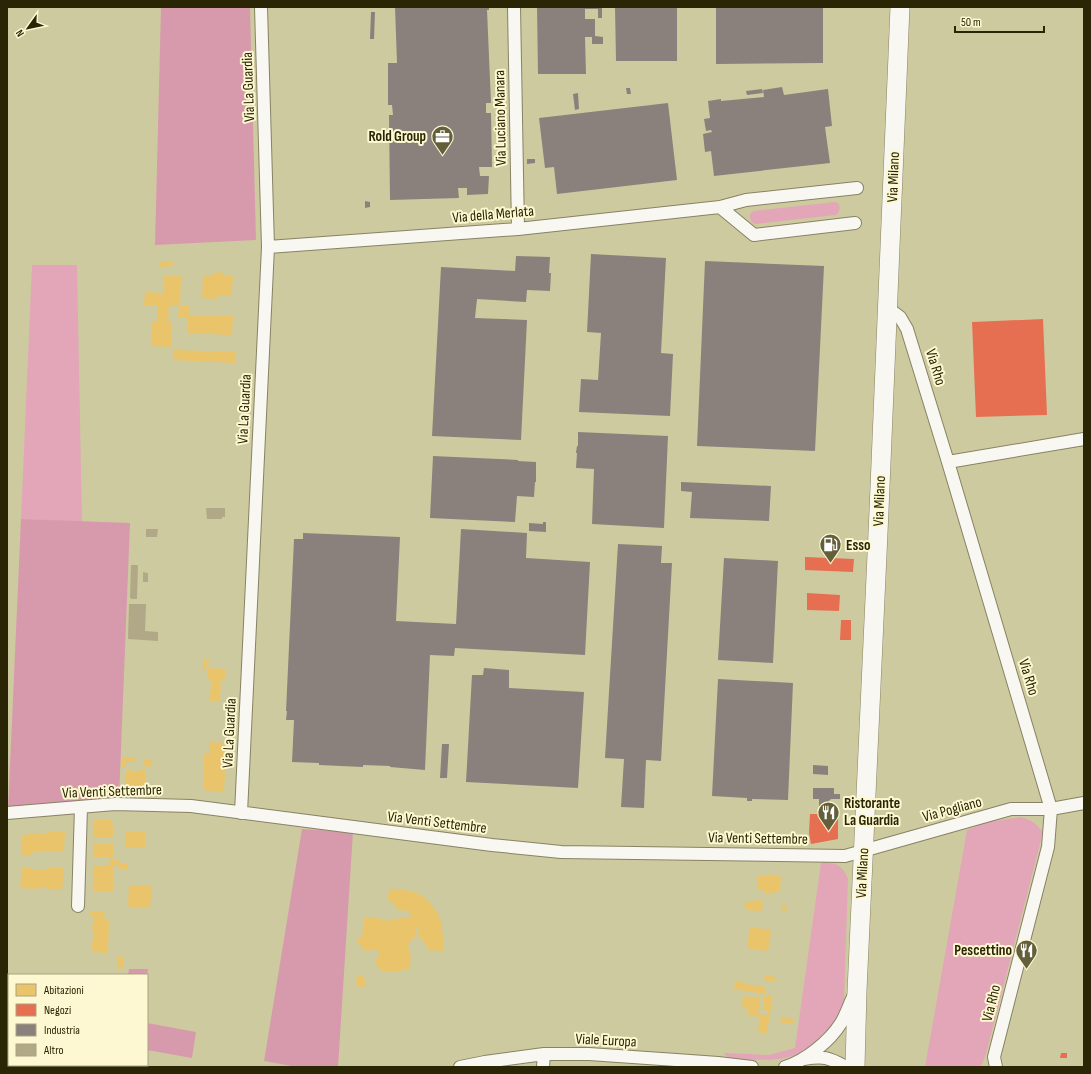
<svg xmlns="http://www.w3.org/2000/svg" width="1091" height="1074" viewBox="0 0 1091 1074" font-family="'Sofia Sans Condensed',sans-serif">
<rect width="100%" height="100%" fill="#ceca9f"/>
<path fill="#e2a6b8" d="M835,202L838,203L840,208L838,213L836,215L755,224C751,222 749,219 750,214L753,211Z
M32,265H77L82,522L21,519Z
M1021,817C1031,820 1035,822 1042,831L1041,840L986,1054L982,1064L979,1067H925L967,830L988,822Z
M821,863C835,862 843,865 848,879L844,1002C842,1013 834,1025 825,1033C821,1038 817,1043 812,1046C789,1064 757,1060 730,1058L726,1056L724,1053L769,1055L795,1048Z"/>
<path fill="#d79aad" d="M161,7H250L256,240L155,245Z
M21,519L130,523L119,800L8,810Z
M302,829L353,832L338,1067H297L264,1061Z
M129,969H148L147,976V975H128Z
M147,1023L196,1032L192,1058L147,1050Z"/>
<path fill="#e9c46a" d="M160,262H173V266L160,267Z
M215,272L224,273L223,275L233,276L232,289H231V296H217V299L202,298L203,275H214Z
M163,276H181L180,306H190L189,315L233,316L232,335L187,333L188,318H178L179,306H169L168,322H172V347L151,346V321H158V305H144L145,292L163,293Z
M174,350L236,352L235,363L173,360Z
M203,659H209V663H207V666H206V671H203Z
M208,668L226,669L225,679H221L220,702L210,701L211,680H208Z
M209,742L225,743V754H226L224,792L203,790L204,753L209,754Z
M122,758H135V762H126V768H122Z
M144,759H152V767L144,766Z
M139,769H145V788H126V771L128,772V770H131L134,772H139Z
M94,819H111V823H113V838H93Z
M48,831L65,832L64,852L38,851L37,853L32,852V855H21L22,836H28V833L47,834Z
M125,832H145V847H125Z
M93,843H113V857H93Z
M109,859H119V863H127V869H119V866H113V891H93V866H109Z
M22,868H31L32,870H47L48,868H64L62,890L47,889V887H37V889L20,888Z
M767,874L782,877V879H781L780,891H775L774,894L763,893V890L757,889L758,875H767Z
M129,885H136L152,886L150,907H132L128,906Z
M389,889L406,890L417,893L427,899L438,914L442,925V933L444,932L443,951L426,950L427,945L418,936L419,930L417,928L415,929L416,933L417,934L408,944V946L410,945L409,955H411L410,966H409V970L402,969L401,971L383,972L376,964V959L378,958L379,952L377,950L371,949L369,951H365L358,943V939L362,936L364,917L379,918V919L388,920V922L395,918L397,920L400,918H406L407,919L412,915L404,909L400,911L399,909H397L394,905V902L388,901Z
M756,900L763,901L762,911L745,910V901L755,902Z
M781,905L787,906L786,911L781,910Z
M89,911H105L104,919H109L108,953L91,952V941H93V929H91L92,925H93V916H89Z
M750,927L771,930L768,951L747,948Z
M117,956L124,957V969L117,968Z
M357,975L364,976L363,980H366V987L356,986Z
M765,975L775,977V982L764,980Z
M735,981L745,983V984L766,987L765,994L734,989Z
M764,995H773L767,1033L758,1032L760,1017L747,1015L749,1009L742,1008L743,1004H742L743,996L760,998L758,1014L767,1015L768,1011L763,1010Z
M781,1017L794,1019L793,1024L780,1022Z"/>
<path fill="#e76f51" d="M1043,319L1047,415L976,417L972,322Z
M805,557L854,559L853,572L805,570Z
M807,593L840,595L839,611L807,610Z
M841,620H851V640H840Z
M838,810V839L811,844L809,833L810,814H821Z
M1061,1053H1067V1058H1060Z"/>
<path fill="#8a817c" d="M395,7H489V10H487L491,103H486V113H491L492,167H479L480,176H489L488,194L467,195V188H458L459,198L390,200L389,115H393L392,105H388V63H397Z
M537,7H602V18H598V9H585V19H595V36L603,37V44H592V37H585L586,74H538Z
M615,7H677V61H616Z
M716,7H823V63L716,64Z
M371,12H375L374,39H370Z
M782,87L784,95L828,89L832,126L825,127L830,163L714,176L711,151L705,152L703,134L712,132L711,130L706,131L704,119L710,118L708,101L721,99V101L764,97L763,90Z
M626,88H630L631,94H627Z
M762,89L763,93L747,95L746,91Z
M578,93L579,109L575,110L573,94Z
M668,103L677,180L557,194L554,167L545,168L539,118Z
M527,159H535V163L527,164Z
M365,201L370,202V207L365,208Z
M591,254L666,258L661,353L673,354L670,416L579,412L581,379L598,380L601,333L587,332Z
M516,256L550,257L549,273H551L550,291L527,290L526,302L477,299L475,318L527,320L521,440L432,436L441,267L515,271Z
M705,261L824,266L815,451L697,446Z
M578,432L668,436L664,528L592,524L594,469L576,468L577,453H576V452L577,446H578Z
M433,456L518,460V461L536,462V482H535L534,497L517,496L515,522L430,518Z
M681,482L771,486L769,521L690,518L692,492L681,491Z
M543,522H546V532L529,531V523L543,524Z
M461,529L527,533L526,558L590,562L585,655L455,648L454,656L430,655L425,770L390,767V766L363,765V767L319,765V763L292,762L294,720H286L287,711H286L294,539H303V533L400,537L396,621L456,624Z
M618,544L662,546L661,563H672L661,761L646,760L644,808L621,807L624,759L605,758Z
M724,558L778,561L773,663L718,660Z
M484,668L509,670V688L584,692L578,788L466,782L472,675H483Z
M718,679L793,683L788,800L752,799V801H747V798L712,796Z
M442,744H449L447,778H440Z
M813,765L828,766V775L813,774Z
M813,788H834V794H840V799H831L829,801L830,806H819V799H813Z"/>
<path fill="#b1a887" d="M206,508H225V517H222V519H207Z
M146,529H158L157,537H146Z
M131,565H138L137,599H131V598H130Z
M143,572L148,573V582H143Z
M129,604H146L145,631L158,632V641L128,639Z"/>
<g fill="none" stroke-linecap="round" stroke-linejoin="round">
<defs>
<path id="minor" d="M514,7L518,229
M720,207L754,235L855,223
M268,247L518,229L720,207L746,200L857,188
M888,308L900,317L907,329L948,462L1051,809L1048,847L994,1057L996,1067
M948,462L1084,439
M7,813L115,804L191,806L492,845L561,852L845,856L1011,809H1051L1084,803
M241,813L268,247L261,7
M78,906L81,807
M804,1059C824,1056 828,1057 846,1067
M460,1067L485,1062L544,1054H589L676,1060L718,1063L752,1067
M543,1067L544,1054
M785,1067C805,1061 830,1041 841,1023C846,1015 849,1005 853,997"/>
<path id="primary" d="M855,1067L857,991L879,511L900,7"/>
</defs>
<use href="#minor" stroke="#868364" stroke-width="14"/>
<use href="#primary" stroke="#868364" stroke-width="20"/>
<use href="#minor" stroke="#f8f7f1" stroke-width="12"/>
<use href="#primary" stroke="#f8f7f1" stroke-width="19"/>
</g>
<defs>
<symbol id="office-pin" viewBox="-11 -11 22 30"><path d="M0 17L-7.5 6A9.5 9.5 0 1 1 7.5 6Z" fill="#635f3b" stroke="#fdf8d2"/><path d="M-6-3h4V-5.5h4V-3h4V5H-6ZM-1-4.5V-3h2v-1.5ZM-6 0V1H6V0Z" fill="#fff"/></symbol>
<symbol id="fuel-pin" viewBox="-11 -11 22 30"><path d="M0 17L-7.5 6A9.5 9.5 0 1 1 7.5 6Z" fill="#635f3b" stroke="#fdf8d2"/><path d="M-5.5-6h7V0h2V4h1.3V-2.5L3-4.5l.8-.8L6-3V5H2.5V1h-1V6h-7ZM-4.2-4.7v3.2H.2V-4.7Z" fill="#fff"/></symbol>
<symbol id="restaurant-pin" viewBox="-11 -11 22 30"><path d="M0 17L-7.5 6A9.5 9.5 0 1 1 7.5 6Z" fill="#635f3b" stroke="#fdf8d2"/><path d="M-5-6h1v4h1v-4h1v4h1v-4h1v5L-1.5 .5V6h-2V.5L-5-1ZM5-6V6H3V1.5H1.5Q1.5-4 5-6Z" fill="#fff"/></symbol>
</defs>
<g fill-rule="evenodd">
<use href="#office-pin" x="430" y="124" width="25" height="34"/>
<use href="#fuel-pin" x="818" y="532" width="25" height="34"/>
<use href="#restaurant-pin" x="816" y="800" width="25" height="34"/>
<use href="#restaurant-pin" x="1014" y="938" width="25" height="34"/>
</g>
<g text-anchor="middle" stroke-width="4" stroke-linejoin="round" paint-order="stroke">
<g font-size="15" fill="#2a2605" stroke="#fdf8d2">
<text transform="translate(248 87) rotate(-92)" y="5">Via La Guardia</text>
<text transform="translate(500 118) rotate(-91)" y="5">Via Luciano Manara</text>
<text transform="translate(893 177) rotate(-88)" y="5">Via Milano</text>
<text transform="translate(493 214) rotate(-5)" y="5">Via della Merlata</text>
<text transform="translate(936 367) rotate(73)" y="5">Via Rho</text>
<text transform="translate(244 409) rotate(-87)" y="5">Via La Guardia</text>
<text transform="translate(879 501) rotate(-88)" y="5">Via Milano</text>
<text transform="translate(1029 677) rotate(73)" y="5">Via Rho</text>
<text transform="translate(229 733) rotate(-87)" y="5">Via La Guardia</text>
<text transform="translate(112 791) rotate(-2)" y="5">Via Venti Settembre</text>
<text transform="translate(952 809) rotate(-15)" y="5">Via Pogliano</text>
<text transform="translate(437 822) rotate(7)" y="5">Via Venti Settembre</text>
<text transform="translate(758 838) rotate(1)" y="5">Via Venti Settembre</text>
<text transform="translate(862 873) rotate(-87)" y="5">Via Milano</text>
<text transform="translate(991 1003) rotate(-76)" y="5">Via Rho</text>
<text transform="translate(606 1040) rotate(3)" y="5">Viale Europa</text>
</g>
<g font-size="15" font-weight="bold" fill="#2a2605" stroke="#fdf8d2" text-anchor="end">
<text x="426" y="141">Rold Group</text>
<text x="846" y="550" text-anchor="start">Esso</text>
<text x="844" y="808" text-anchor="start">Ristorante<tspan x="844" dy="17">La Guardia</tspan></text>
<text x="1012" y="955">Pescettino</text>
</g>
</g>
<rect width="1091" height="1074" fill="none" stroke="#2a2605" stroke-width="16"/>
<rect x="8" y="974" width="140" height="92" fill="#fdf8d2" stroke="#a9a480"/>
<rect x="16" y="984" width="20" height="12" fill="#e9c46a" stroke="#a9a480"/>
<text x="44" y="994" font-size="12" fill="#2a2605">Abitazioni</text>
<rect x="16" y="1004" width="20" height="12" fill="#e76f51" stroke="#a9a480"/>
<text x="44" y="1014" font-size="12" fill="#2a2605">Negozi</text>
<rect x="16" y="1024" width="20" height="12" fill="#8a817c" stroke="#a9a480"/>
<text x="44" y="1034" font-size="12" fill="#2a2605">Industria</text>
<rect x="16" y="1044" width="20" height="12" fill="#b1a887" stroke="#a9a480"/>
<text x="44" y="1054" font-size="12" fill="#2a2605">Altro</text>
<g transform="translate(28 28) rotate(237)" stroke="#fdf8d2" stroke-width="3" paint-order="stroke">
<path d="M0-3L7 15L0 10L-7 15Z" fill="#2a2605"/>
<text y="-6" font-size="11" font-weight="bold" text-anchor="middle" fill="#2a2605">N</text>
</g>
<path d="M955 26v6h89v-6" fill="none" stroke="#2a2605" stroke-width="2"/>
<text x="961" y="26" font-size="12" fill="#2a2605" stroke="#fdf8d2" stroke-width="3" paint-order="stroke">50 m</text>
</svg>
